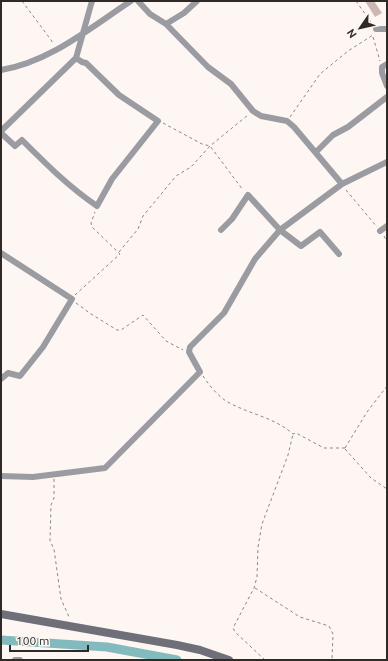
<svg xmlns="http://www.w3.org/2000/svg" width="388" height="661" viewBox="0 0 388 661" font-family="Ubuntu,sans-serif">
<rect width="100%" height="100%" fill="#fdf6f3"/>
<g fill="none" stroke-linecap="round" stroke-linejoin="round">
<path stroke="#83babd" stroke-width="9" d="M1,640L107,647L177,660"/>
</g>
<path fill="#cab9b1" d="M365,1H374L382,13L375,17Z"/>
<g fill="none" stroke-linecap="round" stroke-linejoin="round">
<path stroke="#8d8783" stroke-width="1" stroke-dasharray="3 3" stroke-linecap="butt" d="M22,1L54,44
M356,1L373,25
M373,37L380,61
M290,117L320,74L348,51L373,35
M163,123L202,144L210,146L243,190
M346,190L377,227
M384,236L387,242
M119,252L138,229L143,216L176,176L191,167L210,146L248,115
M75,295L120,254L92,227L91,223L95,212
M76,303L91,314L117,330H121L143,315L166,341L183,350
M203,376C209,385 217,395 226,401C248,414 274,417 293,434L296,433L324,448H345
M345,448L367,412L387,386
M345,449L371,478L387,489
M54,479V498L51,505L50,541L54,549L61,599L70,619
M255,588L300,617L329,626L333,634L332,660
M265,660L235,632L233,628L254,588L257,577L258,547L262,524L288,455L293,434"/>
<path stroke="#9b9ba2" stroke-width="6" d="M138,1L150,14L166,24L208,67L231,84L253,111L261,116L287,121L294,127L342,184
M166,24L184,13L197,1
M376,29H387
M387,64L382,67V73L387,86
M1,70C50,62 91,27 131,1
M1,131L76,58L92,1
M1,133L15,146L22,140C46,164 69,187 97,206L112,179L158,121L119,95L86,63L82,62L76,58
M316,152L333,135L348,127L387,97
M221,230L232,219L248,195L280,230L301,246L320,232L339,254
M380,231L387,226
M1,253L72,299L43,347L20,376L8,373L1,379
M1,476L33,477L105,468L200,372L189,352L190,347L224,313L255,259L280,230L342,184L387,162
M15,660H20"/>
<path stroke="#6e6f79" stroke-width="8" d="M1,614L177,645L200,650L229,660"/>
</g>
<rect width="388" height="661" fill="none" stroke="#302a26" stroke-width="4"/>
<g transform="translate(360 28) rotate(236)" stroke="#fdf6f3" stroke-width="3" paint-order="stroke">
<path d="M0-3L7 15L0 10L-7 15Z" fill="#302a26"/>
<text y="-6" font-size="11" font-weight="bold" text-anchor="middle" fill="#302a26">N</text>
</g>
<path d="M10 645v6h78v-6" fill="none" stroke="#302a26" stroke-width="2"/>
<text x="16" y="645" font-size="12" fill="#302a26" stroke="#fdf6f3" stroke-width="3" paint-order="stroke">100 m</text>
</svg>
